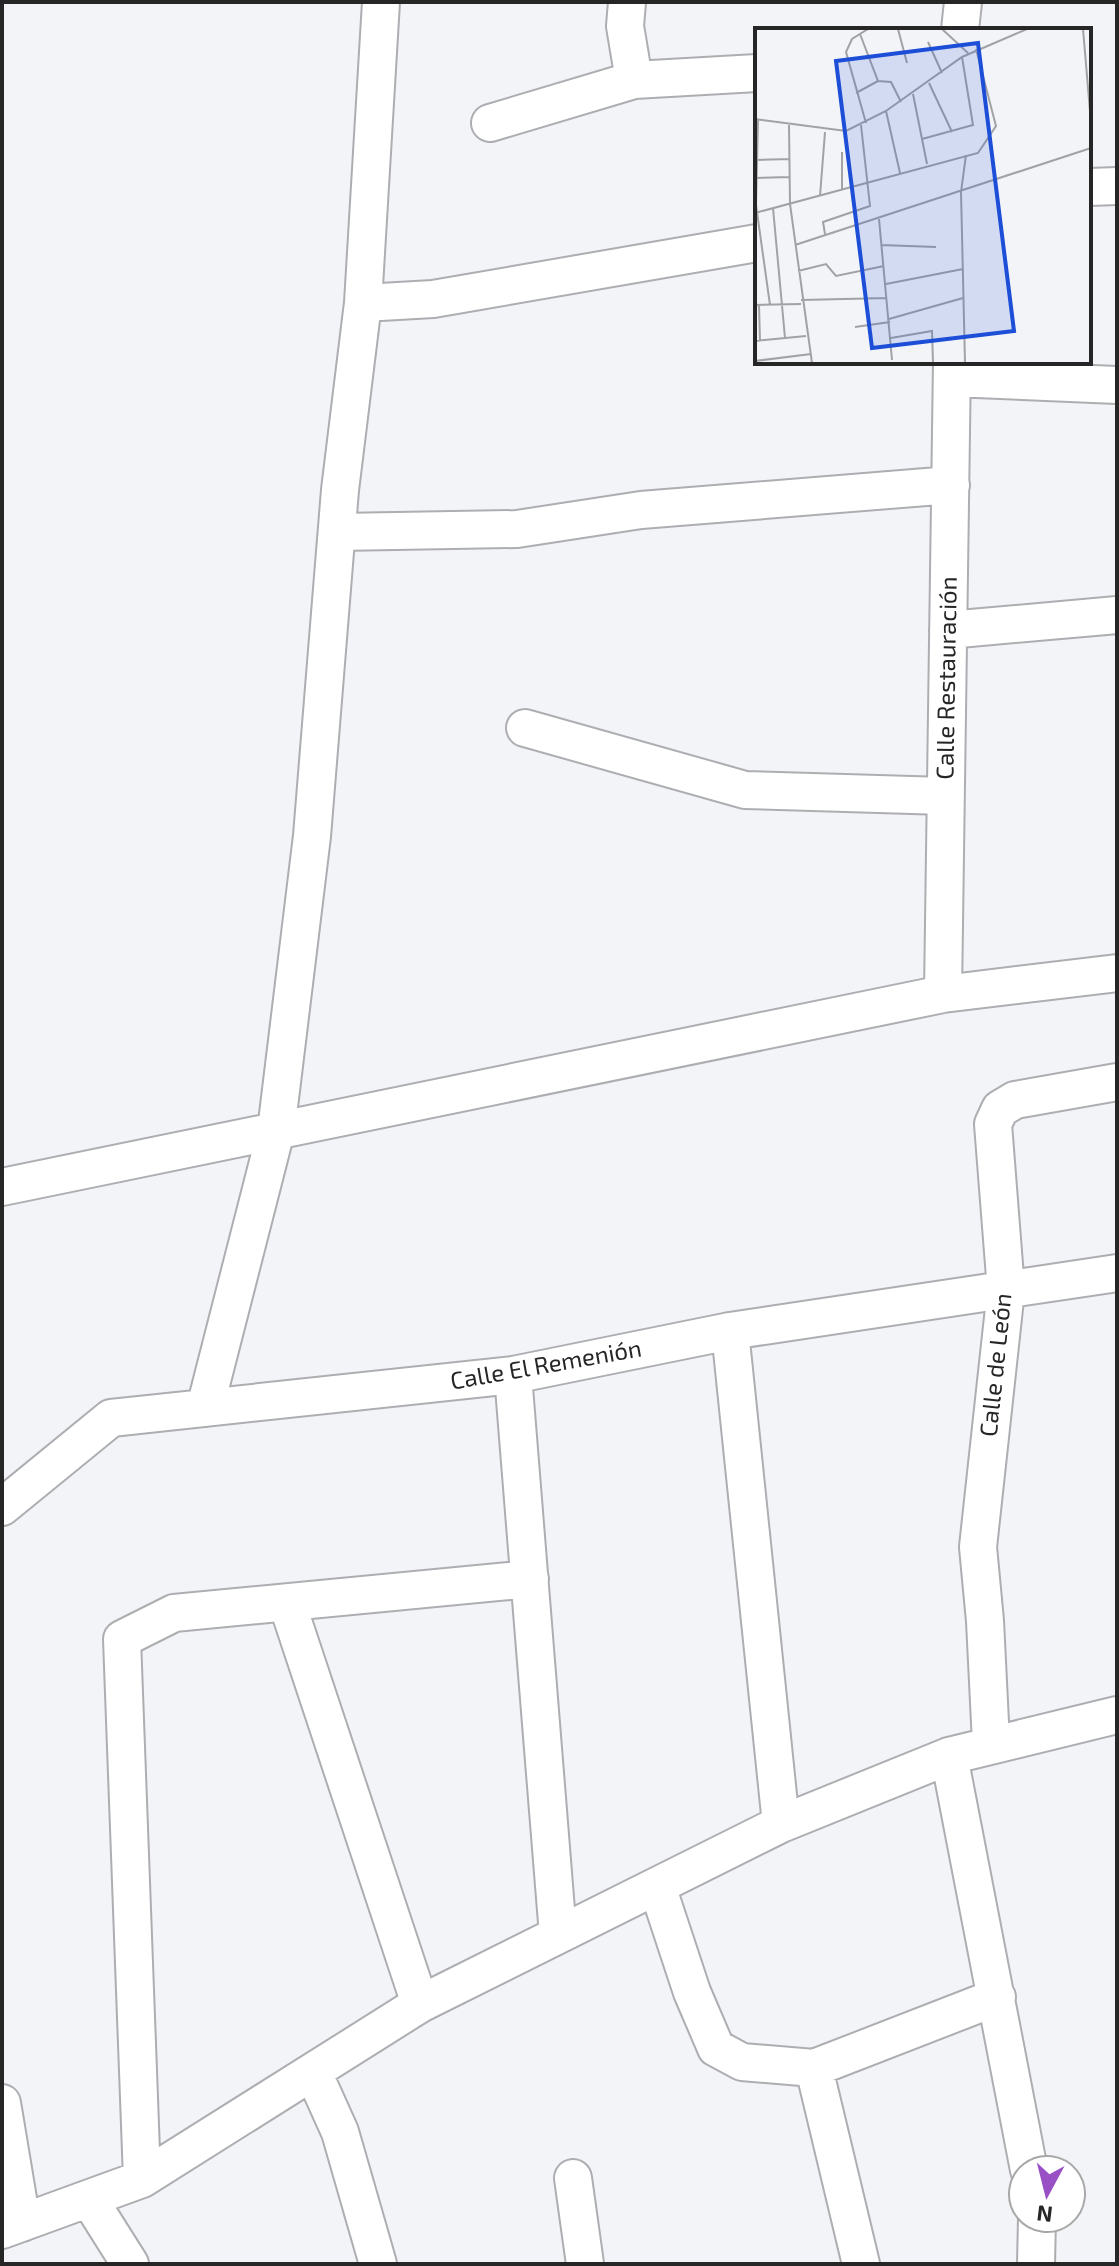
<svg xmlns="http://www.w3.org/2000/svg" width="1119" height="2266" viewBox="0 0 1119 2266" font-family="'Exo 2',sans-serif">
<rect width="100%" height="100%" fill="#f3f4f7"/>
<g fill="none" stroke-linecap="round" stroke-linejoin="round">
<defs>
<path id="minor" d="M627,2L625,26L634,80L757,73
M960,30L963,2
M490,123L634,80
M1089,187L1117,186
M363,303L433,299L757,243
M952,378L1117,385
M338,532L517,529L641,510L951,485
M948,630L1117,615
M525,728L745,790L945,796
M943,994L952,362
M2,1187L943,994L1117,973
M730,1331L781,1824
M513,1375L558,1935
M205,1408L276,1131L312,836L340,490L363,303L381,2
M2,1507L111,1418L513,1375L730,1331L1117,1273
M287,1603L420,2004
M991,1743L985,1621L978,1547L1006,1290L993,1124L1000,1109L1015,1100L1117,1082
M949,1756L1029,2170
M657,1886L692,1992L716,2048L742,2062L814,2068L861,2264
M814,2068L997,1997
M313,2072L340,2132L378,2264
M2,2103L22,2223
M573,2178L585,2264
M142,2179L122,1639L174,1613L530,1579
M89,2199L130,2264
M2,2230L142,2179L420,2004L781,1824L949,1756L1117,1715
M1036,2264L1037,2218"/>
</defs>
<use href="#minor" stroke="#adaeb1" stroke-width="40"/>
<use href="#minor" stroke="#fff" stroke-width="36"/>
</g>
<g text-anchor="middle" stroke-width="6" stroke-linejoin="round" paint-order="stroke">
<g font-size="24" fill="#262627" stroke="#fff">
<text transform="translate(947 678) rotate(-89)" y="8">Calle Restauración</text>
<text transform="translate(546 1365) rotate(-10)" y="8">Calle El Remenión</text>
<text transform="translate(996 1365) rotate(-84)" y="8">Calle de León</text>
</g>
</g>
<g transform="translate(755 28)">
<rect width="336" height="336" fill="#f3f4f7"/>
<path fill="none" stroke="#a1a2a4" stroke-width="2" d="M143,1L152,35M187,1L213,25M328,1L336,95M105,6L123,53L136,54L146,74M173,14L187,45M174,55L197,104M101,65L123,53M158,66L172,136M131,83L145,145M0,91L91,103L131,83L207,29L272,1M3,92L1,177L15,277M111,95L91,24L97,11L113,1M34,97L35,176L57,335M167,111L218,97L207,29M87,124V161M0,132L35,131M1,150L35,149M65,168L70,104M18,180L30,310M0,185L223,125L241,98L221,21M124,191L137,332M70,206L68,194L115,178L106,97M40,217L336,120M126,217L181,219M43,243L71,236L81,248L129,238M131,256L208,241M46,272L132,270M0,277L46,276M4,277L5,313M134,291L208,270M100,299L135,294M136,310L177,303L178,335M0,313L51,308M0,333L56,326M107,335H153M210,335L206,164L211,127"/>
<path fill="#1d4ed8" fill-opacity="0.15" stroke="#1d4ed8" stroke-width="4" d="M223,15L259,303L117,320L81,33Z"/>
<rect width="336" height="336" fill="none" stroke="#262627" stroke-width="4"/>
</g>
<rect width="1119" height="2266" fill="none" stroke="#262627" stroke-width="8"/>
<g transform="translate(1047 2194) rotate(187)"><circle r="38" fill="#ffffff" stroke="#a8a8a9" stroke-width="2"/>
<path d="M0-6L14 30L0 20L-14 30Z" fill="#9850c4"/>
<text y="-12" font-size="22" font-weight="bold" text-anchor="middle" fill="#262627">N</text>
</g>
</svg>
